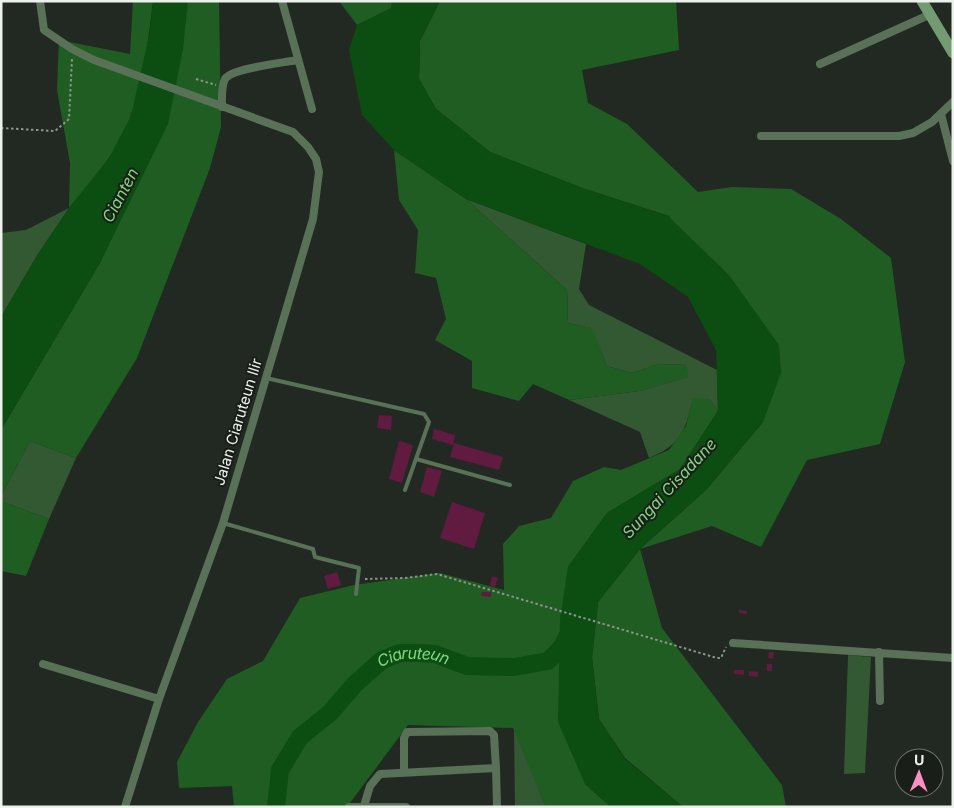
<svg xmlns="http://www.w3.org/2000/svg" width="954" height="808" viewBox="0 0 954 808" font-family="Inter,sans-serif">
<rect width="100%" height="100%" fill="#222922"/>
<path fill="#325932" d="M466,199L586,244L579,289L589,305L717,370L718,411L709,399H693C685,431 681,445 649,458L640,432L569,400L639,391L688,377L686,365L659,364L632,373L607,366L591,328L568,323L567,290Z
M69,208L38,254L1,317V233L26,230Z
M30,441L76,458L49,519L1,501V496Z
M848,655L871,657L865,773L844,774Z
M514,728L546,807H515Z"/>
<path fill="#205d22" d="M133,1H153C149,35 143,83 131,115C119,151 92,180 69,208L70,163L57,90L59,40L130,54Z
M188,1H219L221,127L210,168L137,358L76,458L30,441L1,496V430L101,261Z
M339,1H392V8L357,25Z
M440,1H676L679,50L582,70L588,103L627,124L698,192L732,187L791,189L841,219L891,258L905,362L880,444L807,460L761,547L712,526L640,549L662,628L782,785L786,807H683L625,758L599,719L592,658L598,602L640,549L706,490L763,422L669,216L585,189L490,152L436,109L419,79L420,41Z
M394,150L466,199L567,290L568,323L592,328L607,366L632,373L659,364L686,365L689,377L639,391L569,400L533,384L519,401L472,388V361L435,340L446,319L436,278L415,273L418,230L399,200Z
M693,398L709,399L718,411L680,469L607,513L568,567L585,784L611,807H546L513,728L408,725L347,807H234L232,786L179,788L177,762L198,722L227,679L263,661L300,598L354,585L440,573L504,590L503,544L519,526L551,518L573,481L604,467L621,470L669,450L686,426Z
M1,501L49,519L26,576L1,571Z"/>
<path fill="#0c4d11" d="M153,1H188L183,49L168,124L101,261L1,430V317L38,254L69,208L109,158L131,116L149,36Z
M392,1H440L420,41L419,79L436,109L490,152L585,189L668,216L729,275L779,345L781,373L763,422L706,490L640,549L598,602L592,658L599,719L625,759L683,807H611L585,784L558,722L560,619L568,567L607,513L680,469L718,411L716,350L688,297L640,264L466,199L394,150L362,115L349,50L357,25L391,8Z"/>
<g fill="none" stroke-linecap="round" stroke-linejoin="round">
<path stroke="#0c4d11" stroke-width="18" id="s1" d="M276,807L280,770L300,737L330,713L355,684L382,660L400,653H418L435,654L467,666L514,667L548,661L561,648L571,630"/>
</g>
<path fill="#611a40" d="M379,415L392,416L391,430L377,428Z
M434,429L455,435L453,445L432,439Z
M399,441L413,445L402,483L389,479Z
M454,443L503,457L499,470L450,457Z
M427,467L442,471L434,497L420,492Z
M452,502L485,513L474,549L440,538Z
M337,572L341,585L328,589L324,576Z
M492,576L498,578L495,587L490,585Z
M482,592H491V597L481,596Z
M739,610L747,611V614L739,613Z
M769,652H774L773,659L768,658Z
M767,664H772V671H767Z
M734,670H744V675L734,674Z
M749,671L758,672V677L749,676Z"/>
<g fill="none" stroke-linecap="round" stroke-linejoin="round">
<path stroke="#8c928c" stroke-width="2" stroke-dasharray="2.5 2.5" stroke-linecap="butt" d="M196,79L216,85
M1,128L55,131L69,119L72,59
M365,579L405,578L437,574L717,658H721L726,647"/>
<path stroke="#587157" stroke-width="4" d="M266,378L424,414L429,422L405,490
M416,459L510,485
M223,523L313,549L315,557L359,568L356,594"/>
<path stroke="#587157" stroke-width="8" d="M40,1L44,30L72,49L94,60L293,132L308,147L316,159L319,172L313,219L223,523L159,699L125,807
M282,1L312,109
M820,64L931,14
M222,107C222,98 221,87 225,79C232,68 283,63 297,60
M941,114L953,161
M761,136H899L913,133L932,122L953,102
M733,643L953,658
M879,652L880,701
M43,664L159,699
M404,771V738L407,732L490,731L494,735L496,768
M364,806L370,786L380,774L496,768L497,807
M349,807H406"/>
<path stroke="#739b72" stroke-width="11" d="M922,1L953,53"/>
</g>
<g text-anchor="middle" stroke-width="4" stroke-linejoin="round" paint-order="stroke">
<g font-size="15" fill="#ecf1ec" stroke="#191f18">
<text transform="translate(238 422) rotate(-73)" y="5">Jalan Ciaruteun Ilir</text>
</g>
<g font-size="16" font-style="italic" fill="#83d582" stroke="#191f18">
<text transform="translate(120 195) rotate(-62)" y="6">Cianten</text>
<text transform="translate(669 488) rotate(-47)" y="6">Sungai Cisadane</text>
<text dy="6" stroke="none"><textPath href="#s1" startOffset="221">Ciaruteun</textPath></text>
</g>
</g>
<rect width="954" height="808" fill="none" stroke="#ecf1ec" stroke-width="5"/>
<g transform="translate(919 773) rotate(1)"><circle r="24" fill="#191f18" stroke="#6d736d"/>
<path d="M0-4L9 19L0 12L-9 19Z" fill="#fc8fc2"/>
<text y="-8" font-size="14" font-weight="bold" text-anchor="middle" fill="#ecf1ec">U</text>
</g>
</svg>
